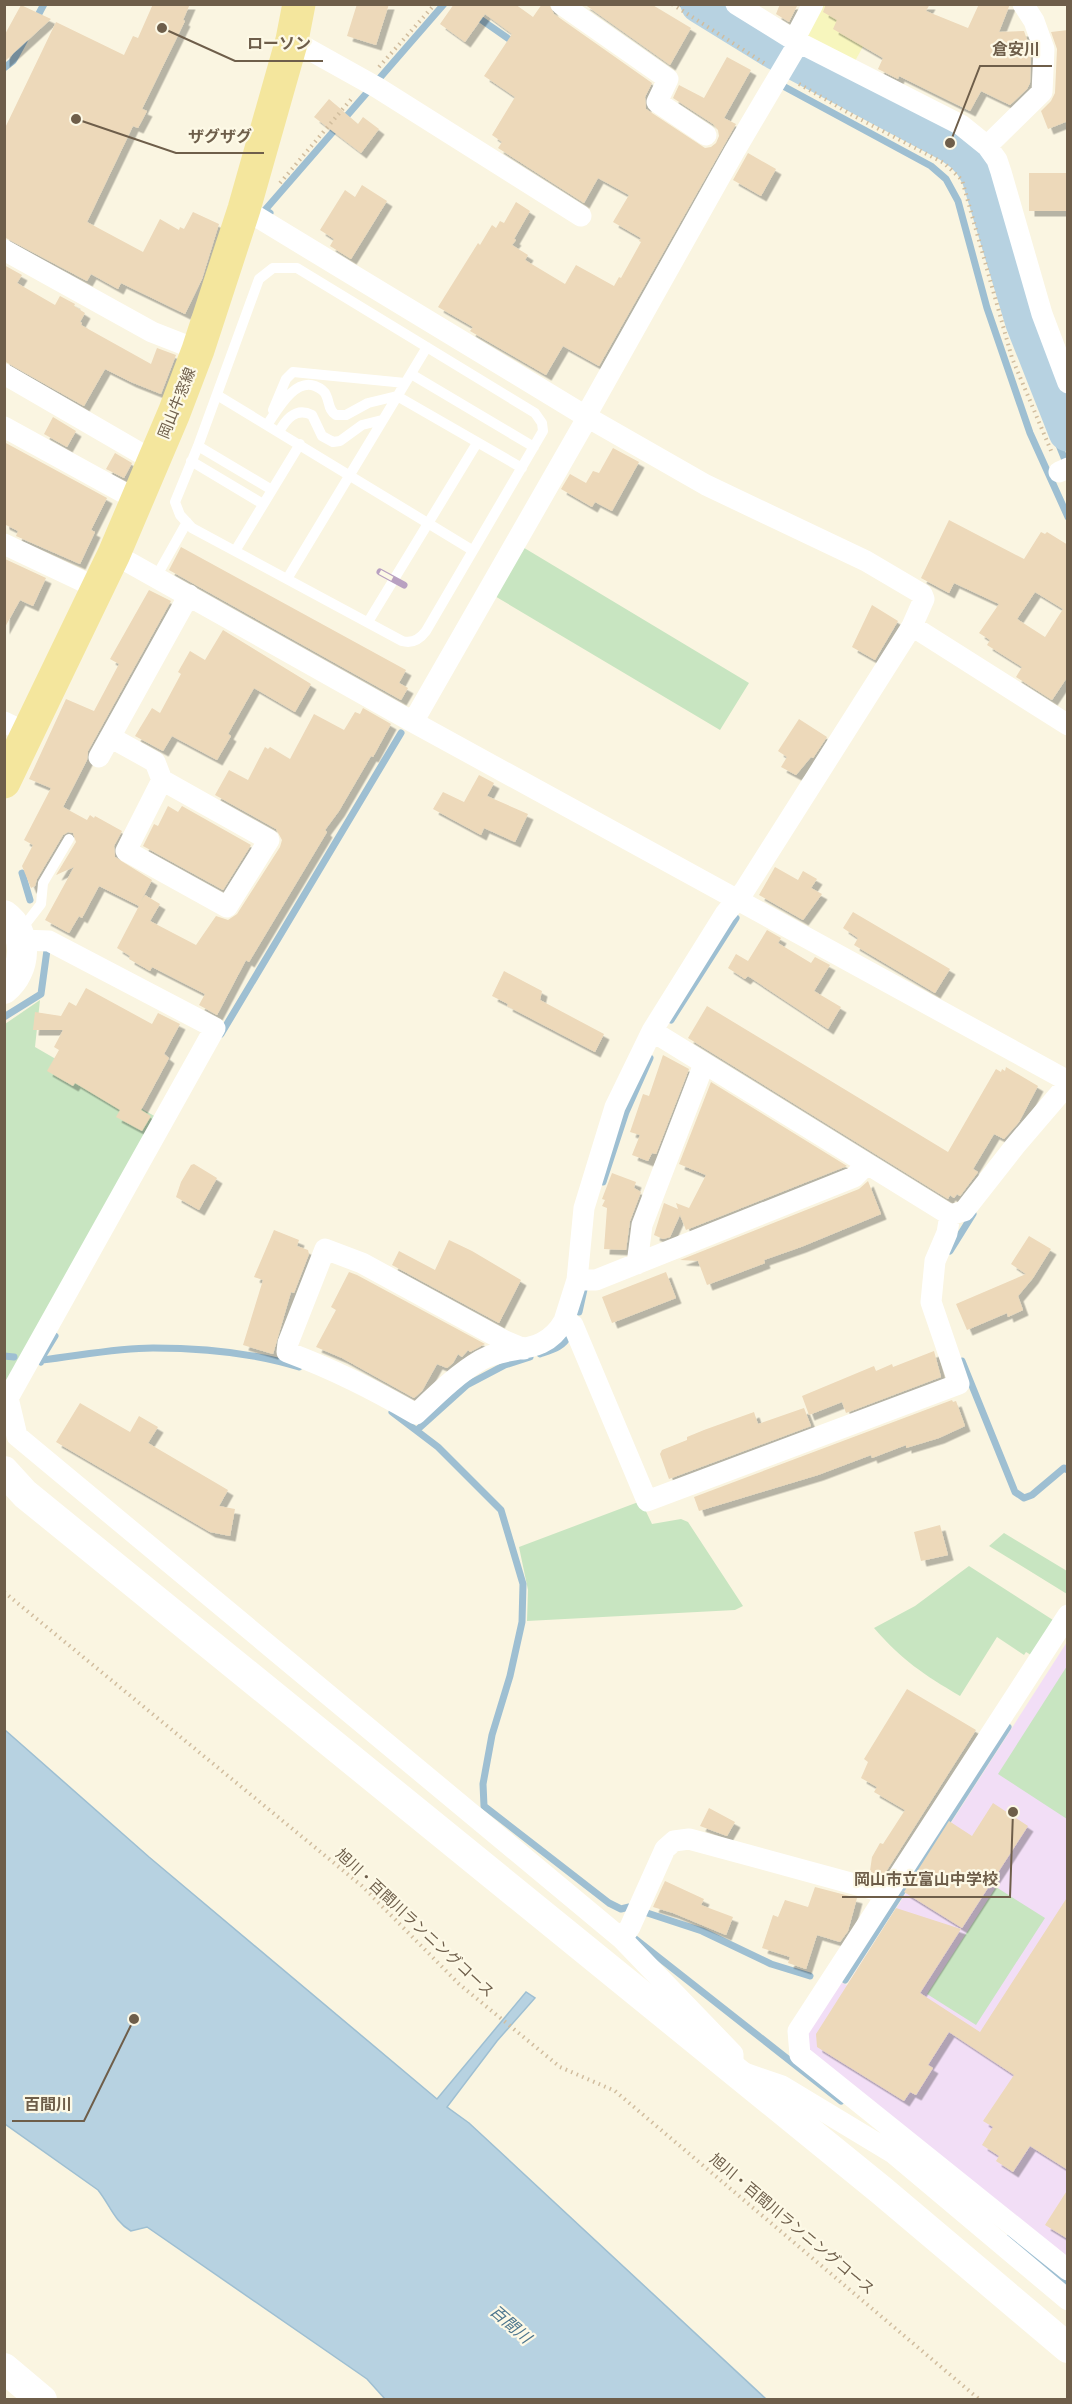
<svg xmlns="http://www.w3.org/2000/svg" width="1072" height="2404" viewBox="0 0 1072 2404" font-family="'PT Sans Narrow','Noto Sans JP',sans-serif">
<defs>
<filter id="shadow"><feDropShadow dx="5.5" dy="5.5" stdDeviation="0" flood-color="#0004"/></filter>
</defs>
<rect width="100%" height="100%" fill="#faf5e1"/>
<path fill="#f2def6" d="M1067,1642V2261L809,2050L806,2035L840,1982L847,1985Z"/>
<path fill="#c8e5c1" d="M521,546L749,683L720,730L493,595Z
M40,1000L35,1047L156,1117L5,1384V1024Z
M641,1501L652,1524L681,1519L688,1522L743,1606L735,1610L527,1621L528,1590L519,1547Z
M1004,1533L1067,1571V1594L989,1546Z
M969,1566L1053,1620L1031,1655L1026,1652L1024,1655L997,1637L960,1696C923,1674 903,1661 874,1628L915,1606Z
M1067,1666V1819L998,1774Z
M996,1887L1045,1918L976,2025L927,1994Z"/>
<path fill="#f7f6bd" d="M818,5H886L855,61L801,33Z"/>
<path fill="#b7d2e1" stroke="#9ebfd2" stroke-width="1.5" d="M5,1730L149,1857L437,2099L526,1992L535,1998L497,2041L447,2107L469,2123L766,2399H385L367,2379L147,2227L131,2231C114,2221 110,2205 98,2190L5,2124Z"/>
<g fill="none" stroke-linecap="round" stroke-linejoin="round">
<path stroke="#9ebfd2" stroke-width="7" d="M682,4L803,79L940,149C958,160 967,170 975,190L1022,353L1067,465
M473,14L516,44
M35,21L44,4
M4,68L13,61L24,41
M783,86L931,166L946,179L958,201L987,308L1030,433L1068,517
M270,213L265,210L444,4
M22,873L30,900
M4,1017L41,994L47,950
M671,1020L736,918
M221,1034L401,733
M603,1182L626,1112L650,1058
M950,1251L973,1214
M579,1312L585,1285
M540,1354C552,1350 564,1347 569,1335
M4,1356L14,1357
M41,1359L55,1336
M962,1361L1015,1492L1024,1498L1032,1495L1064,1468L1068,1470
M41,1362L42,1360C78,1356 116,1348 153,1348C202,1348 251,1352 299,1367
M392,1412L438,1447L501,1510L523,1584L522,1622L510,1676L492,1735L483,1784L484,1806L609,1903L621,1909L629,1907L702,1931L771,1964L810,1976
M417,1430L467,1385L505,1365L530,1357
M634,1938L841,2101
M845,1980L1008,1727
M1010,2237L1068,2285"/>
<path stroke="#b7d2e1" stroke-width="39" d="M700,4L775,50L950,143L964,153L974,164L981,177L1025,323L1068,432"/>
</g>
<path fill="#edd9ba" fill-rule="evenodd" filter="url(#shadow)" d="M153,4H190L183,20L185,21L142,109L147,111L138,128L133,126L87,222L143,252L160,219L179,230L180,227L184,229L193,212L219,224L202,279L185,314L121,283L118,289L91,274L87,281L4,237V130L56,22L124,55L133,36L138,38Z
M357,4H389L376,45L347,36Z
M454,4H515L533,17L542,4H549L554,14L652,83L645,97L646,109L705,148L711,147L716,143L719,136L718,130L713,124L673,98L679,85L704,98L727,57L751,70L724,118L736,124L599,366L563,346L546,375L470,331L473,327L438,307L478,243L480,245L492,225L496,228L500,221L504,223L516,202L530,211L514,239L516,240L512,245L528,255L525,260L565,284L576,265L614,286L619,277L621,278L641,242L639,241L641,238L613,222L629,195L598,178L584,203L498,148L502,142L492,135L515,97L484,76L512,34L485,14L465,42L440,24Z
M584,4H651L691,28L670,65Z
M780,4H798L789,22L776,14Z
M826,4H930L926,11L968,28L979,4H1010L999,32L1024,31L1031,51L1030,83L1027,89L1010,105L981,91L970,111L899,76L898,79L878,69L883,58L833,29L837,20L823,12Z
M21,5L51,19L4,62V36Z
M1068,30V121L1048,129L1041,111L1051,101L1055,93L1057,49L1051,32Z
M329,99L358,124L363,117L379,129L361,153L314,117Z
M748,153L776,169L761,196L733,180Z
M1029,173H1068V211H1029Z
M362,185L387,201L351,259L330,246L334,239L320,230L345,190L355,197Z
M4,265L22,275L17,283L55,305L60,296L75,304L74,306L85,313L80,322L82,323L81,325L151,364L157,348L176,355L161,394L131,382L105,369L84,406L4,361Z
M53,417L76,431L67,447L44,434Z
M4,442L107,498L91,530L95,532L80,564L16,536L18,531L4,524Z
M613,448L639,462L612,511L595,502L592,507L561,489L570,474L586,483L593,471L599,473Z
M115,453L132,463L124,478L106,469Z
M949,520L1024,559L1041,532L1045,534L1047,532L1068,545V676L1052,700L1016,677L1022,667L987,645L990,640L979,633L999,604L954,583L949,593L921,578ZM1035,592L1063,609L1045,637L1017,619Z
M181,547L406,670L399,683L408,688L401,700L169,570Z
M5,559L46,578L33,606L20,600L4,629Z
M149,590L171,601L88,751L87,760L63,807L87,820L90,815L94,818L95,816L122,831L114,846L115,857L152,880L141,901L145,895L160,904L150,921L196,945L216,916L228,920L237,914L280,847L282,840L276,829L215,795L229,770L248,780L265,747L268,749L270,747L290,759L314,714L344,730L355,712L360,714L363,708L391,724L373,757L371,756L339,811L325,830L327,832L249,962L246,960L217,1015L199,1005L205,994L152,967L150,971L129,959L130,956L117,948L139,906L99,886L82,918L79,916L69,933L45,920L74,867L56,875L76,842L73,833L68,832L63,835L37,879L35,886L31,888L22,866L33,845L24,840L51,788L29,779L66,699L94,711L119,664L110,659Z
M872,605L898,621L875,660L852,647Z
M223,630L311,684L295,712L254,688L228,734L231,736L217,760L172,736L163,751L135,736L152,708L160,713L181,674L178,672L190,651L205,660Z
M799,719L827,737L813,758L811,757L796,775L781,767L787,757L778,751Z
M479,775L494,783L487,796L528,814L515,842L484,828L481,835L433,809L443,792L464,802Z
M168,806L178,812L182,806L251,845L223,890L143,846L154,824L158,826Z
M775,867L798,880L803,871L817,879L811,888L822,894L803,920L759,895Z
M853,912L950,969L935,993L854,945L858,938L843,928Z
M767,930L781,938L778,943L811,963L815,957L830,965L814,991L841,1007L828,1029L748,976L745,979L728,968L736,954L748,961Z
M504,971L542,991L540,1000L604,1034L595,1052L507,1006L508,1004L492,996Z
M86,988L152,1024L158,1013L180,1024L164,1054L169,1058L141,1110L151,1116L142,1131L116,1117L120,1110L75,1083L73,1086L47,1071L59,1050L54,1047L63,1030H33L35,1012L61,1016L69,1002L76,1006Z
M707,1006L948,1152L996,1069L1001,1072L1002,1069L1005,1071L1006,1067L1038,1086L1019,1122L1004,1139L994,1134L973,1169L978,1172L960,1196L957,1194L954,1198L950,1195L948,1199L688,1038Z
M663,1055L689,1069L656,1154L652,1153L648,1161L632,1155L640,1135L630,1132L643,1094L649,1096Z
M711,1082L847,1166L686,1230L680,1215L670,1237L663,1239L654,1235L664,1203L678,1209L676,1203L689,1208L706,1175L679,1164Z
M194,1164L217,1178L199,1210L176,1197L181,1182L191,1165Z
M612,1173L636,1182L634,1188L641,1192L630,1221L626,1250L604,1249L607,1208L602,1206L605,1200L602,1199Z
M868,1181L881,1214L801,1247L764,1260L765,1263L707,1285L698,1261L680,1260L859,1189Z
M274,1230L299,1240L297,1246L308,1250L309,1254L294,1293L291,1292L273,1354L243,1345L263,1280L254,1277Z
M1029,1236L1051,1249L1033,1278L1018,1296L1023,1310L1008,1317L1007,1313L967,1330L956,1304L1026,1274L1011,1264Z
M449,1240L472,1251L521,1280L499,1323L392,1265L399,1251L435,1270Z
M349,1272L357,1275L485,1344L470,1352L468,1350L462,1357L458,1354L453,1363L447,1368L437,1364L422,1391L414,1398L342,1358L316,1347L336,1310L331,1307Z
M666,1272L676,1298L612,1323L602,1297Z
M934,1351L941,1377L846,1413L842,1402L809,1415L802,1396L874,1366L876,1371L892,1364L893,1367Z
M952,1400L953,1402L956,1401L965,1426L939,1438L906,1448V1445L872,1458L871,1455L818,1475L699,1511L694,1497Z
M80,1403L130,1432L139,1416L158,1427L148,1443L228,1490L219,1506L235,1509L230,1536L210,1532L56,1442Z
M804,1408L811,1426L669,1479L660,1454L662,1450L687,1440V1437L704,1430L754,1412L758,1424Z
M940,1525L948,1555L921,1561L914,1532Z
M907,1689L976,1730L882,1878L870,1871L872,1857L880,1843L883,1844L905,1810L874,1792L877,1787L861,1778L868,1762L864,1759Z
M993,1803L1028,1826L962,1928L904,1892L949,1821L972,1836Z
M709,1808L735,1822L727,1836L700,1826Z
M665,1881L704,1899L701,1905L733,1917L726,1935L673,1913L653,1907Z
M815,1887L857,1898L848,1931L840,1942L817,1935L806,1969L788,1963L790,1957L762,1948L773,1915L778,1917L785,1900L808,1907Z
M1068,1896V2170L1030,2146L1013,2172L996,2161L999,2156L982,2145L993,2127L983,2121L1014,2075L949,2032L928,2065L933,2068L916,2095L910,2092L904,2101L817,2047L816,2034L896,1908L961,1929L920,1993L980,2032Z
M1068,2189V2239L1045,2225Z"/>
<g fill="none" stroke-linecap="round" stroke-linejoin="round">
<path stroke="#d1bd9e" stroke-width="4" stroke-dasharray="1.5 4.5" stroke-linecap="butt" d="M672,4L764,63
M379,67L435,4
M799,84L854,116L944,163L962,180L1012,358L1052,453
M280,183L353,97
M4,1592L362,1886L459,1984L560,2067L615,2091L980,2400"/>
<path stroke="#fff" stroke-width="10" d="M273,268H297L535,413L542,423L543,431L426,631C420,639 412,644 402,641L192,528L180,515L175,502L198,446L259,279Z
M411,374L534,447
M217,395L472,550
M273,410L286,379L293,372L405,383
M267,425C277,411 294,378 315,386C320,388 324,390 326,395C330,403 328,410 336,415H346L368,403L397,396L522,468
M279,432C286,419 296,407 312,415L322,436L333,442L340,441L362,425L382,420
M198,446L272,490
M191,461L263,504
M235,551L300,444
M156,577L187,522
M287,579L427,347
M368,622L477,443
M21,930L41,904L43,883L69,839"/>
<path stroke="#fff" stroke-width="21" d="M561,4L668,79L657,102L706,135
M736,4L794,40L961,125L987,146L997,160L1001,172L1042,314L1068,383
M292,40L378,88L581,216
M794,40L813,4
M987,146L1042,92L1044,49L1034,21L1023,4
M244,209L587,417L706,485L866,561L922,594L924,599L912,626
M4,250L152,332L198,350
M4,374L154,461
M4,427L137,500
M1059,472L1068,468
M4,544L97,588
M114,554L413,722L1068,1081
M4,722L27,733
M413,722L586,420L588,412L734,152L799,42
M110,737L155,762L162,780L126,851L227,907L269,840L162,780
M99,757L189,595
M652,1031L950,1215L964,1211L1015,1146L1068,1084
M950,1215L947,1233L935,1261L931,1302L959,1384L647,1501L573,1325L564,1321L577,1280L584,1208L615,1107L652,1031L725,914L744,891L912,626L1068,725
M637,1264L642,1225L704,1064
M577,1280H596L854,1177L867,1164
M524,1349L505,1341L362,1263L325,1249L288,1343L287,1352C335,1370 372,1389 416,1414C436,1395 457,1374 481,1360C510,1343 543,1358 564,1321
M4,1396L8,1398L17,1436L622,1939L733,2054V2069L782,2086L893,2153L1068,2300
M8,1398L215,1028L49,941L21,940
M1068,1615L798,2031L800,2055L1068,2270
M622,1939L630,1927L665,1849L674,1841L689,1839L887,1893"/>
<path stroke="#fff" stroke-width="30" d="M4,915C29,933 27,970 4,989
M4,1471L25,1494L881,2190L1068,2348
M4,2368L42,2400"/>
<path stroke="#f4e69d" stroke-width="33" d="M4,782L114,554L174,413L198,350L244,209L292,40L299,4"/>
<defs>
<path id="rail" d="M380,572L404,585"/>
</defs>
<use href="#rail" stroke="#b9a1c1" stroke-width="7"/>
<use href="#rail" stroke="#fdf9e6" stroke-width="4.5" stroke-dasharray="14" stroke-linecap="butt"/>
</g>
<g text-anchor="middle" stroke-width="4.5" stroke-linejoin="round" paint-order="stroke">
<g font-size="15" fill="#6e5e4a" stroke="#fdf9e6">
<text transform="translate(177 403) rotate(-68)" y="5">岡山牛窓線</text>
<text transform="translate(415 1923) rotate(43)" y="5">旭川・百間川ランニングコース</text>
<text transform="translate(792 2224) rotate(40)" y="5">旭川・百間川ランニングコース</text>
</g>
<g font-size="16" font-style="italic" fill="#4c758d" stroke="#fdf9e6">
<text transform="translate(511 2324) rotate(41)" y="6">百間川</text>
</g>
</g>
<path fill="none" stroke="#6e5e4a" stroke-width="2" d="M162 28L235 61H323M950 143L980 66H1052M76 119L176 153H264M1013 1812L1010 1897H842M134 2019L84 2121H12"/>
<g fill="#6e5e4a" stroke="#fdf9e6" stroke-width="2">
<circle cx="162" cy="28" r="6"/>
<circle cx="950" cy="143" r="6"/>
<circle cx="76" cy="119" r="6"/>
<circle cx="1013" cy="1812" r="6"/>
<circle cx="134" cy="2019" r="6"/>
</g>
<g font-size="16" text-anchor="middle" font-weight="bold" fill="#6e5e4a" stroke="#fdf9e6" stroke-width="4.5" stroke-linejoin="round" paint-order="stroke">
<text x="279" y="49">ローソン</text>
<text x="1016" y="55">倉安川</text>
<text x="220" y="142">ザグザグ</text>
<text x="926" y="1885">岡山市立富山中学校</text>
<text x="48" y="2110">百間川</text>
</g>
<rect width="1072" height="2404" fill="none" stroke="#6e5e4a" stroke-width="12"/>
</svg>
